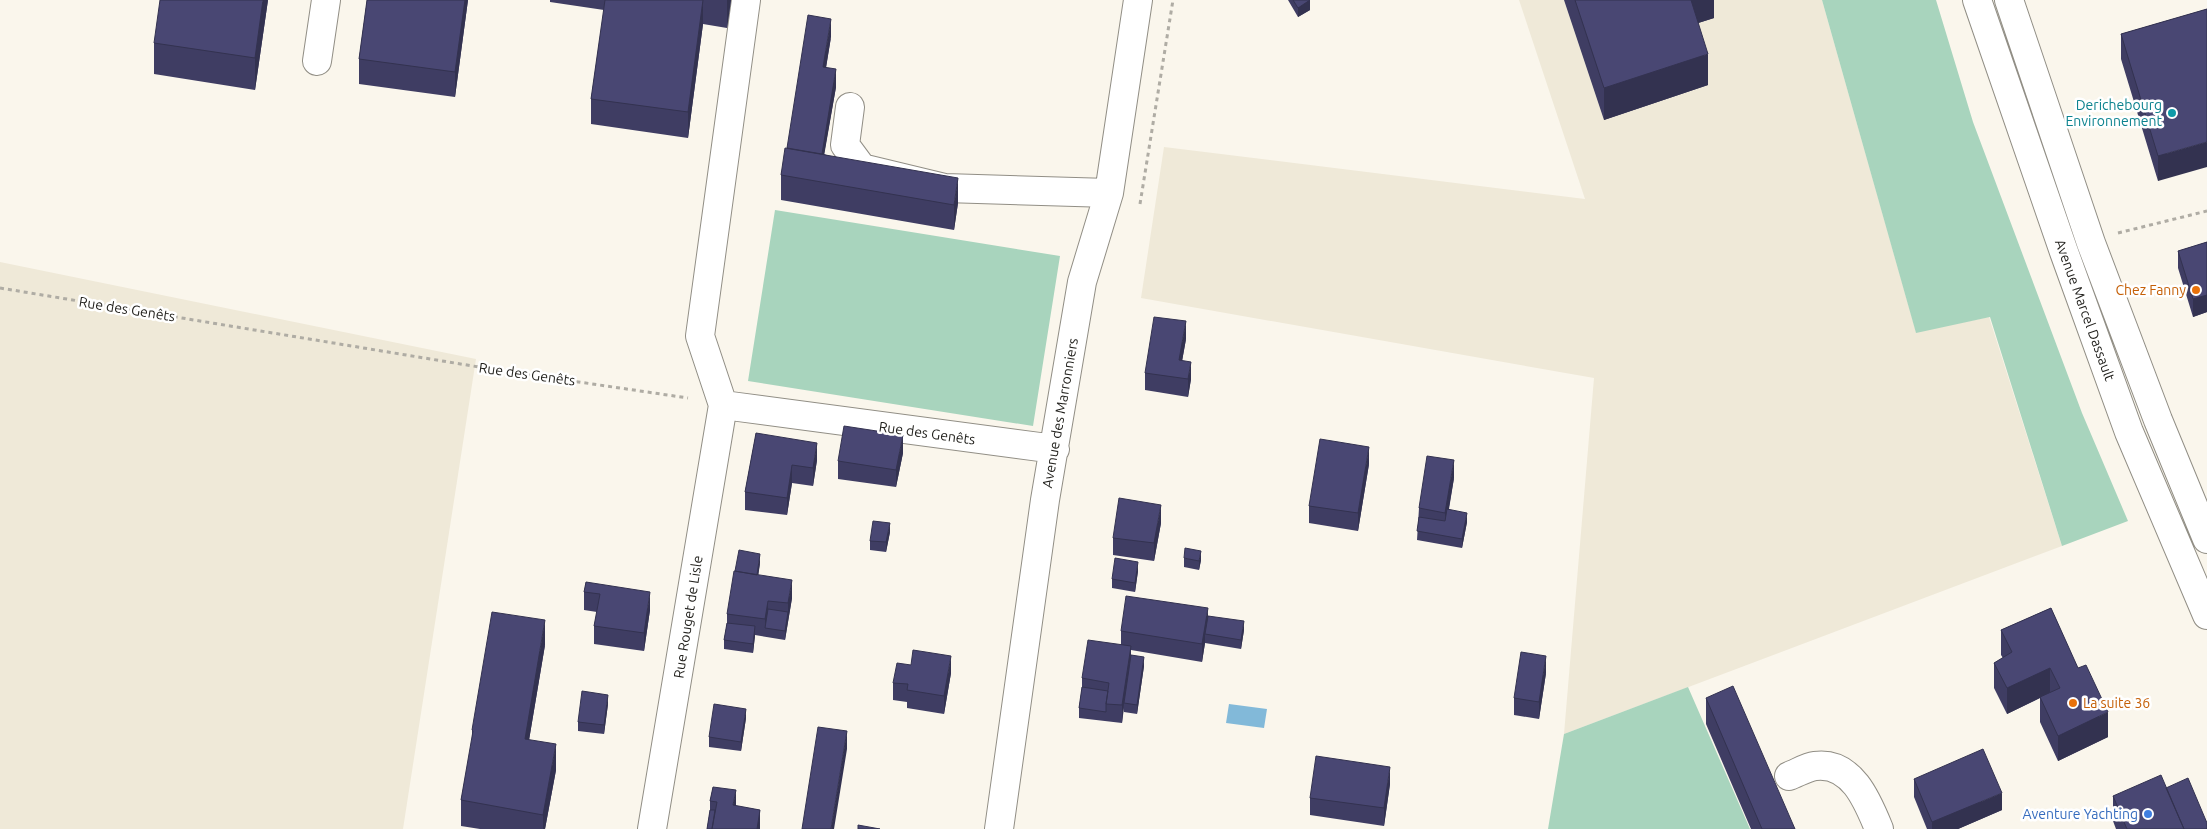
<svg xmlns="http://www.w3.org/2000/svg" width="2207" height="829" viewBox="0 0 2207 829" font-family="Ubuntu,sans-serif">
<rect width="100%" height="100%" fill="#faf6ec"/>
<path fill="#efe9d8" d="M1519,0H1822L1916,332L1989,317L2062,546L1564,734L1594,378L1141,298L1164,147L1585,199Z
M0,262L476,359L403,829H0Z"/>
<path fill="#a8d4bd" d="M1822,0H1936L1973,122L2082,413L2128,521L2062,546L1990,317L1916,333Z
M775,210L1060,256L1033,426L748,381Z
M1688,687L1750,829H1548L1564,734Z"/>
<path fill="#82b9d9" d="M1229,704L1267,709L1264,728L1226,723Z"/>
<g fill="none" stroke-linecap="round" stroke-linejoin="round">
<defs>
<path id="minor" d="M317,61L326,0
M850,107L845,145L862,168L945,188L1109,193
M723,405L1055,449
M1789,776C1797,773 1807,767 1815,766C1852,761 1868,802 1879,829
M652,829L723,405L700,336L746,0
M999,829L1045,500L1082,282L1109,193L1138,0"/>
<path id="major" d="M1977,0L2064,252L2129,432L2207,615
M2009,0L2091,243L2158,420L2207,539"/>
</defs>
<use href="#minor" stroke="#918e85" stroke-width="30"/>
<use href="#major" stroke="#918e85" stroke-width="30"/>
<path stroke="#afaca4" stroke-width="3" stroke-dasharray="4 4" stroke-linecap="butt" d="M1140,204L1173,0
M2118,233L2207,211
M0,288L497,370L688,398"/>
<use href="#minor" stroke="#fff" stroke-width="28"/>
<use href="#major" stroke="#fff" stroke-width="28"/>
</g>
<path fill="#3f3d63" d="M268,0L255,90L154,74V43Z
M367,0H468L455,97L359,84V59Z
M550,0H731L727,28L703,24L688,138L591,124V99L604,10L550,2Z
M1288,0H1310V10L1298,17Z
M1564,0H1714V18L1698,23L1708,85L1604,120Z
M2207,9L2158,181L2121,59V34Z
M831,37L826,68L836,87L824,154L958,203L954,230L781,200V175L787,148Z
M2207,242V312L2193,317L2178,268V251Z
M1186,339L1182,361L1191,379L1188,397L1145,390V373Z
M756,433L817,460L813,486L792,483L787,515L745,510V492Z
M903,453L896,487L838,479V461Z
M1369,464L1358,531L1309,523V506Z
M1454,478L1449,509L1467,522L1462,548L1417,540L1419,508Z
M1161,523L1154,561L1113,555V538Z
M890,532L886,552L870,550V541Z
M1184,558L1201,560L1199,570L1184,567Z
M760,563L758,575L792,598L785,640L755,635L753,653L724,649V640L727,623V614Z
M1138,571L1135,592L1112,588V579Z
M586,582L650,610L644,651L594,644V626L597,612L584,610V592Z
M2051,608L2108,737L2058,761L2040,722V698L2007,714L1994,688V663L2003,658L2001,655V630Z
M1208,616L1244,630L1241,649L1205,643L1202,662L1131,650V655L1144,666L1137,714L1124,712V708L1122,723L1079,718V708L1082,687V678L1121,645V631Z
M545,645L529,740L556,770L545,829H480L461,826V800L472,741V730Z
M951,673L944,714L907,708V702L893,700V683Z
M1546,673L1539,719L1514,715V698Z
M1706,698L1795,829H1751L1706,724Z
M608,704L604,734L578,731V722Z
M746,718L741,751L709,747V737Z
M1914,779L2002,810L1958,829H1927L1914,797Z
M1390,784L1384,826L1310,815V798Z
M713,787L736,806L760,810V829H707L710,810V801Z
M2166,788L2207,829H2116L2113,821V796Z"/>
<path fill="#333250" d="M263,0H268L255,90V58Z
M465,0H468L455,97V72Z
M703,0V24L688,138V112Z
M727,0H731L727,28Z
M1310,0V10L1298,17V8Z
M1689,0H1714V18L1689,26Z
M831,19V37L823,85V67Z
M1708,54V85L1604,120V88Z
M836,69V87L820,179V161Z
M2207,142V167L2158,181V156Z
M958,178V203L954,230V205Z
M2207,295V312L2193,317V299Z
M1186,321V339L1179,378V360Z
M1191,362V379L1188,397V379Z
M903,435V453L896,487V470Z
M817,443V460L813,486V468Z
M1369,447V464L1358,531V513Z
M1454,460V478L1445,530V513Z
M792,465V483L787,515V498Z
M1161,505V523L1154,561V543Z
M1467,513V522L1462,548V539Z
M890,523V532L886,552V542Z
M1201,551V560L1199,570V561Z
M760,554V563L756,592V583Z
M1138,562V571L1135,592V583Z
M792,580V598L785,640V631L788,612V603Z
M650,592V610L644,651V633Z
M768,601V618L765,628V619Z
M1208,608V625L1205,634V643L1202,662V644Z
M545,620V645L525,764V739Z
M1244,621V630L1241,649V640Z
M755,626V636L753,653V644Z
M1131,646V664L1124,703L1122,723V705Z
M951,656V673L944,714V696Z
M1546,656V673L1539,719V702Z
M1144,657V666L1137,714V705Z
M2050,668V693L2007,714V688Z
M608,695V704L604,734V725Z
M746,709V718L741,751V742Z
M2108,712V737L2058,761V736Z
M847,731V749L834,829H831Z
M556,744V770L545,829H543V815Z
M1390,767V784L1384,826V808Z
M736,790V808L733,805Z
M2002,793V810L1958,829H1932V822Z
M760,810V829H757Z"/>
<path fill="#494773" stroke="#333250" d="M160,0H263L255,58L154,43Z
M367,0H465L455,72L359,59Z
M605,0H703L688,112L591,99Z
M1293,0H1310L1298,8Z
M1575,0H1691L1708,54L1604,88Z
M2207,9V142L2158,156L2121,34Z
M808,15L831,19L823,67L836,69L822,154L787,148Z
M785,148L958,178L954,205L781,175Z
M2207,242V295L2193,299L2178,251Z
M1154,317L1186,321L1179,360L1191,362L1188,379L1145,373Z
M844,426L903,435L896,470L838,461Z
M756,433L817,443L813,468L792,465L787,498L745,492Z
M1320,439L1369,447L1358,513L1309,506Z
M1427,456L1454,460L1445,513L1419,508Z
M1119,498L1161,505L1154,543L1113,538Z
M1447,509L1467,513L1462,539L1417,531L1419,517L1445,521Z
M873,521L890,523L886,542L870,541Z
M1185,548L1201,551L1199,561L1184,558Z
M739,550L760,554L757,575L735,571Z
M1115,558L1138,562L1135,583L1112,579Z
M734,571L792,580L788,603L768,601L765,619L727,614Z
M586,582L650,592L644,633L594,626L600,594L584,592Z
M1126,596L1208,608L1202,644L1121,631Z
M2051,608L2078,668L2086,665L2108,712L2058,736L2040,697L2060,688L2050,668L2007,688L1994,663L2012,652L2001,630Z
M768,609L788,612L785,631L765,628Z
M492,612L545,620L525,739L556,744L543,815L461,800L473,731L472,730Z
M1208,616L1244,621L1241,640L1205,634Z
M727,623L755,626L753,644L724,640Z
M1088,640L1131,646L1122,705L1106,704L1109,683L1082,678Z
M913,650L951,656L944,696L907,690L908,684L893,683L897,663L911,665Z
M1521,652L1546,656L1539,702L1514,698Z
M1131,655L1144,657L1137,705L1124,703Z
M1733,686L1795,829H1762L1706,698Z
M1082,687L1108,691L1106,704V712L1079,708Z
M582,691L608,695L604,725L578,722Z
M714,704L746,709L741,742L709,737Z
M818,727L847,731L831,829H802Z
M1983,749L2002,793L1932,822L1914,779Z
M1316,756L1390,767L1384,808L1310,798Z
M2161,775L2184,829H2127L2113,796Z
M2188,778L2207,823V829H2184L2166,788Z
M713,787L736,790L733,805L760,810L757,829H712L717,802L710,801Z
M710,810H715L712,829H707Z
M858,825L880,829H858Z"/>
<circle fill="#0f9aa8" stroke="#fff" stroke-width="2" cx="2172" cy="113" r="5"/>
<g fill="#e8710a" stroke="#fff" stroke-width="2">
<circle cx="2196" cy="290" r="5"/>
<circle cx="2073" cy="703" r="5"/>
</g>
<circle fill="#3f7fe0" stroke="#fff" stroke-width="2" cx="2148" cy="814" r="5"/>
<g text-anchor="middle" stroke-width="5" stroke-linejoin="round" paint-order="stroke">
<g font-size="14" fill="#0d838f" stroke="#fff" text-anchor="end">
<text x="2162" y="110">Derichebourg<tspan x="2162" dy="16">Environnement</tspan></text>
</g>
<g font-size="14" fill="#c56008" stroke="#fff" text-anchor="end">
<text x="2186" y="295">Chez Fanny</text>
<text x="2083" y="708" text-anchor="start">La suite 36</text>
</g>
<g font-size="14" fill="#23221e" stroke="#fff">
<text transform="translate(127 309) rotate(9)" y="5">Rue des Genêts</text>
<text transform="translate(2085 310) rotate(70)" y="5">Avenue Marcel Dassault</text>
<text transform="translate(527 374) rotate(8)" y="5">Rue des Genêts</text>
<text transform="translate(1060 413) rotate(-80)" y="5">Avenue des Marronniers</text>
<text transform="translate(927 433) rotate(8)" y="5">Rue des Genêts</text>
<text transform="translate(688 617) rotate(-81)" y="5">Rue Rouget de Lisle</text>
</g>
<g font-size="14" fill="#366cbe" stroke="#fff" text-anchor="end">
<text x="2138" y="819">Aventure Yachting</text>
</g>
</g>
</svg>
